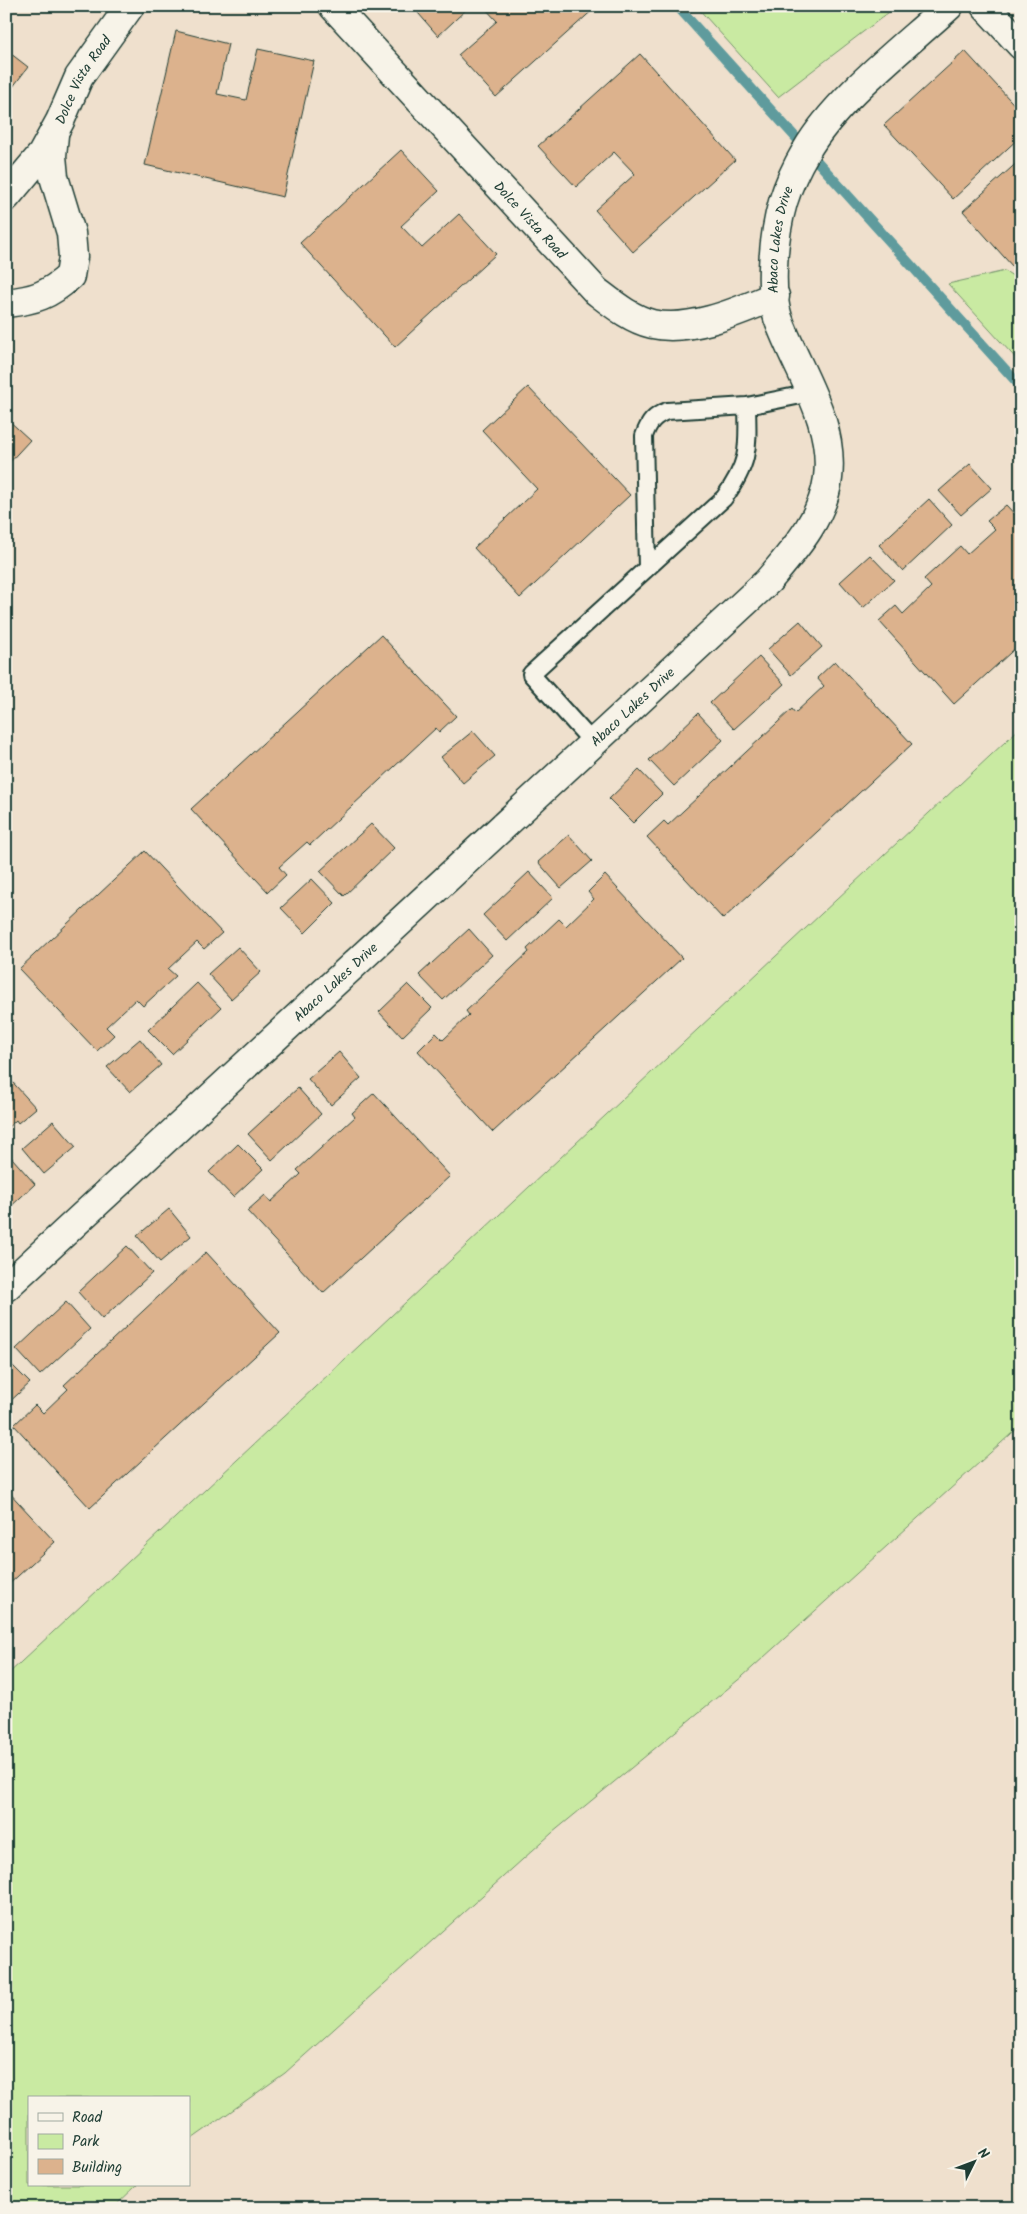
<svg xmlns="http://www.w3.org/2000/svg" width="1027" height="2214" viewBox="0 0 1027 2214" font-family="Kalam,sans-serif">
<rect width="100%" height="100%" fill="#efe0cd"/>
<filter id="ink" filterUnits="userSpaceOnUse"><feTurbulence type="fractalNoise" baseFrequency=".02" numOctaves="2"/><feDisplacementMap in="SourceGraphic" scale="10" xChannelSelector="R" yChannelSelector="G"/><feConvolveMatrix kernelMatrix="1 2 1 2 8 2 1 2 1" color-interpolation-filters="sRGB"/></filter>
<g filter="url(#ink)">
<path fill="#c9eaa2" stroke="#74946b" d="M696,6H897L778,97Z
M1005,271L1021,281V364L948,284Z
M1021,727V1425L743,1676L552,1833L285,2073L189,2141V2098H29V2185H137L113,2208H6V1676Z"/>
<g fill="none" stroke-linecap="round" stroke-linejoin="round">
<path stroke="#5e9b9d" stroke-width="10" d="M677,6L1021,387"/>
</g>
<path fill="#dcb28d" stroke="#1f3d34" d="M412,6H470L438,36Z
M483,6H596V7L496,97L458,55L497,21Z
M176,31L228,44L217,94L246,100L258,49L314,61L283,197L145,165Z
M6,50L28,67L6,96Z
M965,51L1021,112V136L953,199L884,125Z
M640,54L735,160L633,252L595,210L635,174L614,152L576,187L538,146Z
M401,150L439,191L401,226L422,248L459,214L496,254L395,347L300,243Z
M1021,159V276L963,211Z
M528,387L630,495L520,598L474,548L537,489L482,430Z
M6,418L30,440L6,466Z
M970,464L992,488L961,515L939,491Z
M929,499L952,525L903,571L879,545Z
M1006,505L1021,521V643L954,704L879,621L896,606L903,614L931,587L924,579L960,546L967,554L995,529L987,521Z
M870,555L894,580L863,608L840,582Z
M800,621L822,647L791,675L768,649Z
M381,635L456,716L439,732L436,728L310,845L307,842L279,867L286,875L268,892L191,809Z
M759,657L784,684L734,729L710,703Z
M835,661L912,744L723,919L647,837L664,821L668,825L792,709L795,713L824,686L817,678Z
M698,713L723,740L674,786L649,760Z
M473,731L495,756L463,783L441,757Z
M639,770L662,794L633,823L609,799Z
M371,824L394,848L344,896L320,871Z
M569,835L592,861L561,888L538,862Z
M145,851L222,933L204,949L197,942L168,969L176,976L143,1006L136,999L106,1027L114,1035L97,1051L19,969Z
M529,872L553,898L507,941L483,915Z
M605,875L682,958L493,1132L418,1051L436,1033L443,1040L469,1015L466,1011L529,952L527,949L559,919L566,926L594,899L588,892Z
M312,879L335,903L305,933L281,908Z
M469,929L492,955L443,1000L419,975Z
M238,947L261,972L231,999L208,974Z
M197,983L221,1008L172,1054L148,1030Z
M408,984L432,1008L402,1037L379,1012Z
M140,1039L161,1065L130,1092L107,1067Z
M339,1052L361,1078L331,1105L308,1079Z
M6,1075L36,1108L18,1123L16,1120L6,1129Z
M298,1088L321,1114L272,1160L248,1134Z
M374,1093L450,1176L323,1293L247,1211L265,1195L271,1202L301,1174L297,1170L355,1117L352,1113Z
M53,1121L76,1147L44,1174L22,1148Z
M238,1144L263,1169L233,1197L209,1172Z
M12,1158L35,1184L6,1211V1163Z
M169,1209L191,1236L160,1262L137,1236Z
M127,1246L152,1273L102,1319L78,1292Z
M206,1252L280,1333L90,1508L14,1425L35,1405L43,1413L68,1389L64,1385Z
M66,1302L90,1329L40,1375L16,1349Z
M6,1359L30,1383L6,1405Z
M6,1489L55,1542L6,1587Z"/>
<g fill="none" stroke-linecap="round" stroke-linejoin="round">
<defs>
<path id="lane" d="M647,568L644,436C649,422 654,416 667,411L747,406
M593,743L531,674L724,498C750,462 748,448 747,406L811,393"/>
<g id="street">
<path id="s1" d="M333,6L596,291C613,304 631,319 652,324C691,333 741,310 775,296"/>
<path d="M985,6L1021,45"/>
<path id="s2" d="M6,197L42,154L60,121L79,77L130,6"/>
<path d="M6,303C35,300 49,295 70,276L73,257L71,233L54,177L52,156L54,135"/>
<path id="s3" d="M6,1287L768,581C793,551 823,519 828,478C835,420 797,371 778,318C768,288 774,233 783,202C788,186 797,166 806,151C836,99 903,48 949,6"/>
</g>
</defs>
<use href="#lane" stroke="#1f3d34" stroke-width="20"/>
<use href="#street" stroke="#1f3d34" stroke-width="31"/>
<use href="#lane" stroke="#f7f3e8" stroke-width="16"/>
<use href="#street" stroke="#f7f3e8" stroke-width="28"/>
</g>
</g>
<g text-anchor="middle" stroke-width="5" stroke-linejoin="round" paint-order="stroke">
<g font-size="14" fill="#1f3d34" stroke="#f7f3e8">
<text dy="5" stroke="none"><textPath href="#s2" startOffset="141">Dolce Vista Road</textPath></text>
<text dy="5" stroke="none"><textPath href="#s1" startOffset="291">Dolce Vista Road</textPath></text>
<text dy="5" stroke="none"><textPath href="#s3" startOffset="1409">Abaco Lakes Drive</textPath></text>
<text dy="5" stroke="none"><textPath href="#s3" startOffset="854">Abaco Lakes Drive</textPath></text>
<text dy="5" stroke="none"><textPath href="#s3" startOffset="449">Abaco Lakes Drive</textPath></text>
</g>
</g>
<rect width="1027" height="2214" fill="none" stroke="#f7f3e8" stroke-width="25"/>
<rect x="12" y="12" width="1002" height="2189" fill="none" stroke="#1f3d34" stroke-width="2" filter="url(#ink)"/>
<rect x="28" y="2096" width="162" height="90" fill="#f7f3e8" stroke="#a1aaa0"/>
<rect x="38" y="2113" width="25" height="8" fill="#f7f3e8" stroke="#a1aaa0"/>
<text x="72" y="2122" font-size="15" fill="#1f3d34">Road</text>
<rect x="38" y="2134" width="25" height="15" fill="#c9eaa2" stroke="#a1aaa0"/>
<text x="72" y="2146" font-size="15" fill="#1f3d34">Park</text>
<rect x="38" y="2159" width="25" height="15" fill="#dcb28d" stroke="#a1aaa0"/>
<text x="72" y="2172" font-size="15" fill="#1f3d34">Building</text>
<g transform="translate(974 2162) rotate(48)" stroke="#f7f3e8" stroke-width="4" paint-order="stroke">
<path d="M0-4L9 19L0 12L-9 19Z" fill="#1f3d34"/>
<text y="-8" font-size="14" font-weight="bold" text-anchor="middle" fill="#1f3d34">N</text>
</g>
</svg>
